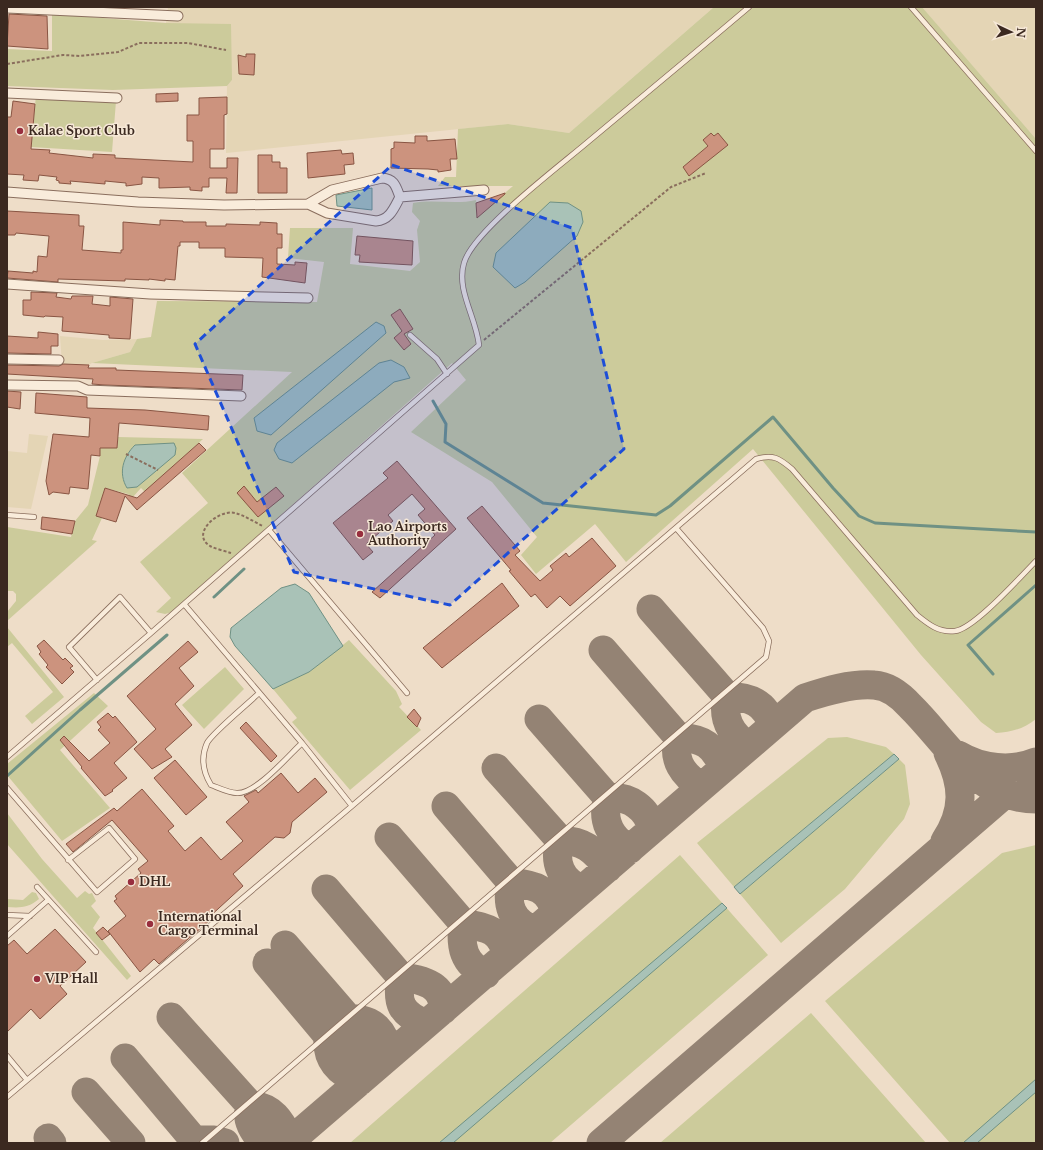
<svg xmlns="http://www.w3.org/2000/svg" width="1043" height="1150" viewBox="0 0 1043 1150" font-family="'Libre Baskerville',serif">
<rect width="100%" height="100%" fill="#eeddc8"/>
<path fill="#e4d5b5" d="M168,7H714L569,133L508,124L226,153L227,86L232,80L166,23Z
M922,7H1036V139L938,26Z
M60,336L103,340L137,339L130,352L92,363L89,365L62,364Z
M29,434L48,436L31,509L7,507V451L27,453Z"/>
<path fill="#cccb9b" d="M714,7H922L1036,139V719C1024,729 1011,732 996,733L981,722L921,655L753,449L626,562L595,524L536,574L521,555L537,537L492,482L411,432L466,380L452,363L172,612L165,614L156,612L171,598L140,562L208,503L182,473L292,372L92,363L130,352L137,339L151,337L157,301L317,302L324,262L288,258L290,228H353L350,264L410,271L420,262L417,230L420,221L412,212L413,203C434,199 456,205 476,200L477,217L513,186H438L445,177H456L458,129L508,124L569,133Z
M52,14L166,23L231,24L232,80L227,86L113,90L7,86V49L52,51Z
M36,95L116,101L112,152L31,147Z
M118,437L203,439L145,492L141,488L132,498L128,494L105,488L102,518L92,540L97,541L7,621V612L16,601V594L13,591H7V527L71,537L75,521L88,505L100,456V448H117Z
M7,627L64,697L32,724L25,716L53,692L12,643L7,647Z
M349,640L396,691L402,704L399,707L421,730L350,790L292,722L297,718L273,689L309,672Z
M225,667L244,689L204,729L182,705Z
M94,693L108,706L60,750L110,808L62,841L7,775V764Z
M847,737L886,747L894,754L734,887L697,843L828,738Z
M899,759L905,765L910,804L904,819L845,889L781,943L740,894Z
M7,813L42,859L77,898L85,891L89,894L92,893L96,901L91,906L100,917L93,928L131,976L127,980L7,844Z
M1036,845V1143H950L825,1001L1002,853Z
M680,855L768,955L550,1143H350Z
M32,892L36,893L39,899C28,908 20,908 7,907V899L23,900Z
M811,1013L926,1143H660Z"/>
<path fill="#a9c2b7" stroke="#6f9184" d="M372,188V210L337,206L336,195Z
M550,202L568,203L581,211L583,222L577,236L525,282L515,288L493,267L496,253Z
M376,322L384,326L386,333L271,435L257,431L254,418Z
M391,360L404,367L410,378L394,382L292,463L279,459L274,450L277,443L379,363Z
M174,443L176,448L175,455L137,487L127,488C118,473 123,457 135,445Z
M295,584L309,593L343,646L309,672L273,689L235,646L230,637L231,628L281,588Z
M894,754L899,759L740,894L734,887Z
M722,903L727,908L453,1143H439Z
M1036,1079V1092L977,1143H963Z"/>
<g fill="none" stroke-linecap="round" stroke-linejoin="round">
<path stroke="#6f9184" stroke-width="3" d="M433,401L446,424L445,442L543,503L656,515L670,506L773,417L833,488L859,516L875,523L1036,532
M214,597L244,569
M993,674L968,645L1036,585
M7,776L80,710L167,635"/>
<path stroke="#948374" stroke-width="29" d="M651,609L727,696C722,718 730,734 749,746
M603,650L679,738C671,759 684,776 701,786
M727,696C749,697 766,702 772,726
M539,719L608,798C601,820 610,838 630,849
M679,738C702,737 715,746 723,768
M958,755C981,769 1012,772 1036,762
M496,768L560,840C553,862 561,882 583,889
M608,798C629,795 648,809 652,829
M446,806L511,882
M389,837L463,923C460,946 463,964 486,974
M560,840C584,841 593,849 608,868
M945,841C965,811 964,785 948,753
M326,889L401,977C396,1003 401,1014 426,1024
M463,923C488,928 499,929 507,954
M534,930C511,921 506,905 511,882C534,885 549,888 555,912
M285,945L348,1018L351,1037L361,1053L373,1061L381,1063
M267,963L328,1036C326,1060 339,1073 360,1081
M401,977C421,979 445,985 443,1010
M171,1017L250,1105C245,1120 253,1132 264,1143
M348,1018C375,1019 384,1031 390,1055
M125,1058L194,1140L193,1143
M86,1092L131,1143
M250,1105C274,1107 281,1122 291,1141
M48,1138L52,1143
M194,1140H214L225,1143
M288,1143L805,698C826,691 852,683 874,685C889,686 901,696 910,706C948,743 976,799 1036,799
M601,1143L1036,767"/>
</g>
<path fill="#cc937e" stroke="#895543" d="M9,14L47,16L48,49L7,46Z
M246,54H255L254,75L239,74L238,55L246,57Z
M178,93V101L156,102V94Z
M227,97V114L224,115V149H210V168H227V158H238L237,193H226L227,178H209V187H202V191L190,190V187L159,188V178L142,177V184L126,186V183L105,181V184L70,181L71,184L59,183V181L56,180L57,177L39,175L38,181L23,180L24,175L7,174V117H11L13,101L35,104L31,149L50,150L49,153L93,158V154L115,155V158L193,162V141H187V115H199V98Z
M711,133L714,136L718,133L728,145L689,176L683,167L708,146L703,140Z
M415,136H427V141L455,139L457,159H450L451,170L438,172V170L428,169L391,168V149L394,148V142L415,143Z
M341,150L342,154L353,153L354,164L344,165L345,174L308,178L307,153Z
M258,155H272V162H280V168H287V193H258Z
M505,193V194L477,218L476,203Z
M7,211L79,215V226H84L82,250L121,253V250H123V222L160,225V220L183,221V222H206V226H226V224L260,225V222L277,223V234H282V248H277V264L295,265V262L307,263L305,283L262,277L263,258L225,257V248H199V242H180V246H178L175,280L165,279V281L149,279V280L125,279V281L58,279V282L7,278L8,271L33,273V271L37,272L38,256L47,257L49,236L16,233L15,235H7Z
M357,236L413,241L412,265L359,262L360,255H355Z
M31,292L57,293L56,297L71,299L72,296H93L92,304L110,306V297L133,299L130,339L109,338V335L62,331L63,317L45,316L44,317L23,315V300H31Z
M400,309L413,329L404,334L411,344L404,350L394,338L402,331L391,315Z
M38,332L58,334V346H51V354L7,353V336L38,338Z
M63,364L89,365L88,368H116V370L243,375L242,390L105,385L92,384L93,379L7,374V365L59,366Z
M7,391L21,392L20,409L7,407Z
M36,393L87,397V408L145,410L209,416L208,430L119,423L117,448H100V456L91,455L88,489L70,487L69,494L53,492L49,495L46,481L53,434L89,437L90,418L35,413Z
M199,443L206,450L137,510L125,496L116,522L96,516L105,488L137,498Z
M397,461L456,529L380,598L372,592L435,535L418,515L425,509L412,494L388,515L393,521L366,544L373,552L363,560L333,523L388,478L383,473Z
M244,486L257,502L276,487L284,496L258,517L237,493Z
M482,506L520,551L515,555L540,581L553,570L550,566L566,553L569,557L592,538L616,566L570,606L560,596L547,608L535,594L531,597L509,571L511,570L467,518Z
M42,517L75,521L72,534L41,529Z
M502,583L519,606L442,668L423,648Z
M44,640L63,660L65,658L73,666L70,668L74,672L62,684L46,667L48,665L39,654L41,652L37,646Z
M188,641L198,652L179,668L194,686L175,704L192,725L165,749L172,757L152,769L134,749L156,729L127,696Z
M414,709L421,718L417,727L407,717Z
M108,713L113,718L115,716L137,742L114,763L127,778L112,790L113,791L105,796L81,768L82,767L60,740L64,736L89,761L110,743L98,730L101,727L97,722Z
M246,722L277,756L271,762L240,728Z
M175,760L207,797L186,815L154,778Z
M281,773L298,793L315,778L327,792L292,822L290,833L284,838L275,837L233,874L243,886L207,919L209,921L159,964L154,959L140,972L108,931L126,916L114,901L117,899L115,896L141,873L138,869L148,861L112,820L73,852L66,844L114,808L117,811L142,789L174,826L168,831L185,851L201,837L221,860L243,841L226,822L249,802L244,796L256,790L258,793Z
M103,927L110,934L102,940L96,933Z
M55,929L86,962L60,986L67,994L40,1019L31,1009L7,1032V946L14,940L27,954Z"/>
<g fill="none" stroke-linecap="round" stroke-linejoin="round">
<defs>
<path id="service" d="M911,7L1036,151
M410,335L437,359L447,374
M7,515L34,517
M269,530L407,693
M184,604L302,743C288,756 256,794 237,793C229,793 219,788 211,785C203,772 201,757 207,743C212,733 249,703 259,693
M97,680L69,647L120,597L151,633
M302,743L352,806
M7,757L151,633L479,345C476,317 456,290 464,263C473,231 561,165 589,141C642,97 696,52 749,7
M7,788L97,892L135,859L109,828L68,860
M37,887L96,952
M7,915L30,916
M7,936L48,900
M7,1056L27,1080
M7,1097L352,806L756,459C773,454 779,458 792,469L917,615C928,624 939,633 955,631C974,629 1021,576 1036,561
M202,1143L766,657L769,641L763,628L676,528"/>
<path id="minor" d="M7,8L178,16
M7,93L117,98
M7,192L138,202L224,205L308,204L327,213L376,221C390,220 394,208 400,197C396,187 395,179 382,178L332,190L308,204
M400,197L484,190
M7,284L150,294L308,298
M7,359L59,360
M7,385L78,386L87,390L241,396"/>
</defs>
<use href="#service" stroke="#8a6e5d" stroke-width="6"/>
<use href="#minor" stroke="#8a6e5d" stroke-width="11"/>
<path stroke="#8a6e5d" stroke-width="2" stroke-dasharray="3 2" stroke-linecap="butt" d="M7,64L63,55L80,56L118,52L139,43H188L226,50
M484,340L671,187L706,173
M126,454L158,470
M231,553C225,551 216,549 210,546C190,534 218,509 235,513C244,515 254,522 263,526"/>
<use href="#service" stroke="#f9ecdb" stroke-width="4.5"/>
<use href="#minor" stroke="#f9ecdb" stroke-width="9"/>
</g>
<path fill="#1d4ed8" fill-opacity="0.2" stroke="#1d4ed8" stroke-width="3" stroke-dasharray="8 5" stroke-linejoin="round" d="M392,165L572,228L624,449L450,605L294,572L195,344Z"/>
<g fill="#982e3e" stroke="#f6e8d7" stroke-width="1.5">
<circle cx="20" cy="131" r="4"/>
<circle cx="360" cy="534" r="4"/>
<circle cx="131" cy="882" r="4"/>
<circle cx="150" cy="924" r="4"/>
<circle cx="37" cy="979" r="4"/>
</g>
<g text-anchor="middle" stroke-width="3" stroke-linejoin="round" paint-order="stroke">
<g font-size="12" font-weight="bold" fill="#3b2920" stroke="#f6e8d7" text-anchor="start">
<text x="28" y="135">Kalae Sport Club</text>
<text x="368" y="531">Lao Airports<tspan x="368" dy="14">Authority</tspan></text>
<text x="139" y="886">DHL</text>
<text x="158" y="921">International<tspan x="158" dy="14">Cargo Terminal</tspan></text>
<text x="45" y="983">VIP Hall</text>
</g>
</g>
<rect width="1043" height="1150" fill="none" stroke="#3b2920" stroke-width="16"/>
<g transform="translate(1011 32) rotate(94)" stroke="#f6e8d7" stroke-width="3" paint-order="stroke">
<path d="M0-3L7 15L0 10L-7 15Z" fill="#3b2920"/>
<text y="-6" font-size="11" font-weight="bold" text-anchor="middle" fill="#3b2920">N</text>
</g>
</svg>
